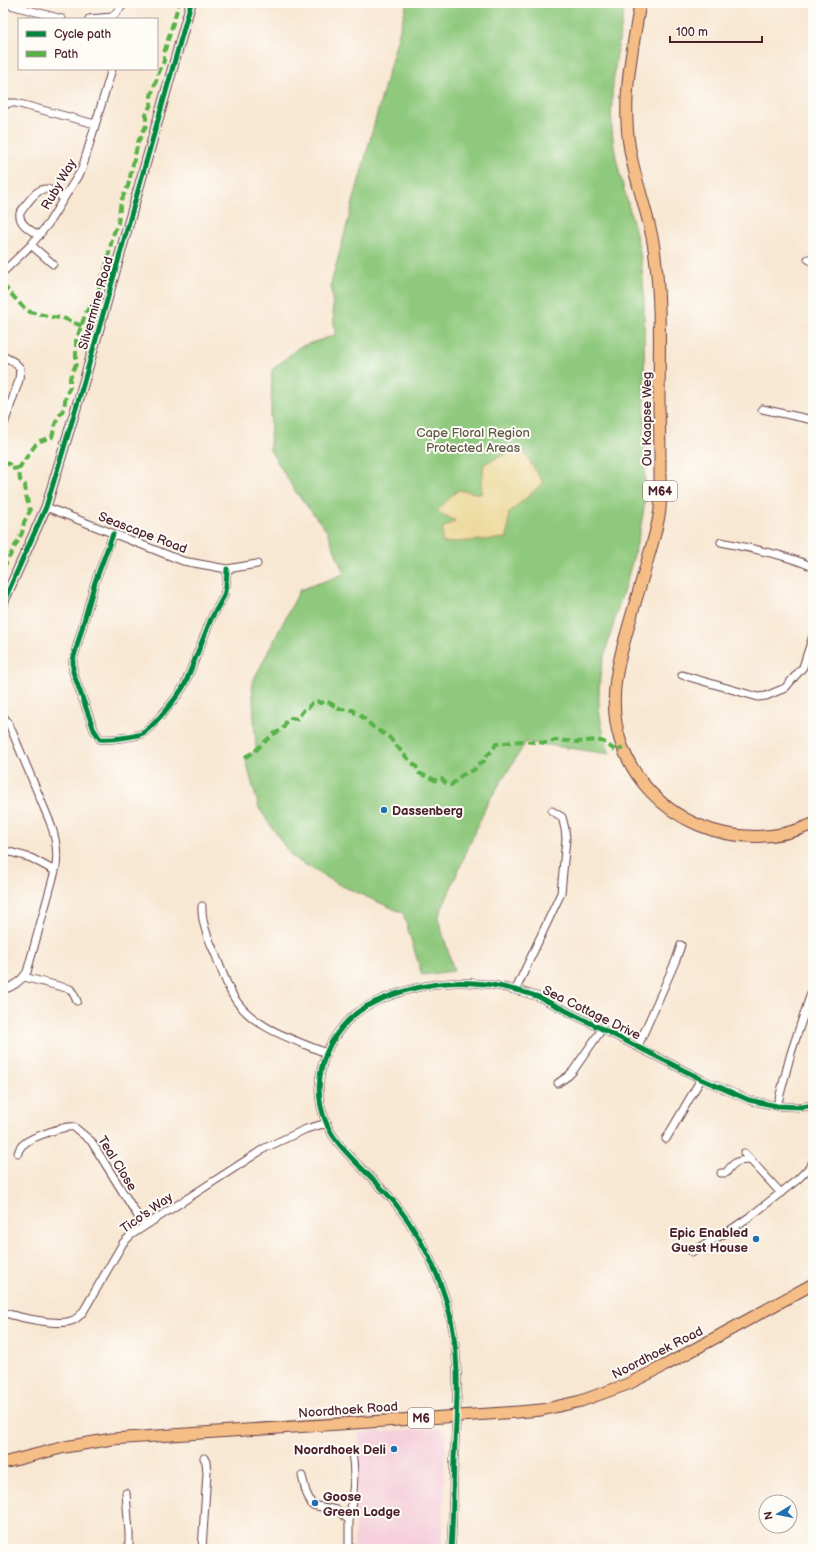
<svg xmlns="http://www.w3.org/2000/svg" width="816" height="1552" viewBox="0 0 816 1552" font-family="'Balsamiq Sans',sans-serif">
<rect width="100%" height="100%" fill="#fdfcf7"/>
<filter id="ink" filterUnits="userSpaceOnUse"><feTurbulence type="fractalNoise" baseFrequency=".025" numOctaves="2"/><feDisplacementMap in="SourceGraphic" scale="8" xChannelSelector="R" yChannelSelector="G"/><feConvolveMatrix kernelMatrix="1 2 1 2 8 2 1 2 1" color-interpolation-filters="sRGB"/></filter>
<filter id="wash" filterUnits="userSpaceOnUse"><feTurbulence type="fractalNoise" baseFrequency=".012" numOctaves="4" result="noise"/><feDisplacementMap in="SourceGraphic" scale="16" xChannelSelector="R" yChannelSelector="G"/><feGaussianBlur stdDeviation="0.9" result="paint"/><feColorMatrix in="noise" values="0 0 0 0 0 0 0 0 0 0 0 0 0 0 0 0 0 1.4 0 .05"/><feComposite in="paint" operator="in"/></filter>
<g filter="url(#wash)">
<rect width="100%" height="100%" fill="#f8e7d2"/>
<path fill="#f5cfdb" d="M441,1428L446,1434L442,1549H354L359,1433Z"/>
<path fill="#8fc97d" stroke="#6c7454" d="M407,3H625C619,44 609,88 612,130C615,167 629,202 637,239C642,256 642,275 644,293L645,500C640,542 626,582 614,622C607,646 599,669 599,694C598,715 603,734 610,754L526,742L487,804L438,918L454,971L422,975L403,913L340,885L292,857L259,808L245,758L256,750L252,683L300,590L344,574L327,531L295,491L270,450L272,370L299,347L335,335L331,284Z"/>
<path fill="#eeda9e" stroke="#9c7c64" d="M521,447L543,483L509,513L507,538L442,543L443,528L455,521L437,511L458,490L481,494L484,464Z"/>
</g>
<g filter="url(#ink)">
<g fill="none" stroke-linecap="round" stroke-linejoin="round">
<defs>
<path id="minor" d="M3,3L62,19
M89,19L112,17L125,3
M3,107L8,103H16L95,124
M39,236C31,230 18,224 20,213C26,205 36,188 46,189C52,189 59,195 64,198
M31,245L53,264
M808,259L813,262
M3,272L31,245L48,224L82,169L112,69
M3,356L14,362L20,368L19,380L3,427
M762,409L813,420
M46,507L183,561L227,569L257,564
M113,534L95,582L73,660V672L94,730L100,739C110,740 132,737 141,734C151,730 179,695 185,684L211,619L224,596L226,586L227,569
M721,542C752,549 784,554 813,567
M682,675L758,697L766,696L785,688L803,667L813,636
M3,716L9,724L50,822C56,838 59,854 55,871L27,972C21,981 13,987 3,990
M3,850L31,858L55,871
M202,906C201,923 209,940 216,956C221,969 226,983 233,996C252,1028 293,1039 326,1053
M24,977L70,989L73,993L77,1001
M516,989L561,893L566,839L565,829L562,817L552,811
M638,1046L676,960L681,945
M558,1083L568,1076L573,1071L602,1029
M777,1106L791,1053L813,987
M666,1139L701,1079
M18,1153C19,1149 22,1145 25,1143C32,1137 66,1125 74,1127L91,1141L144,1226
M744,1153L781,1193
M721,1173H726C733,1162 738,1160 750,1160
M692,1252L729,1231L752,1215L797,1180L809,1168L813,1162
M3,1312C16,1317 57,1326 71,1321C76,1320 79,1316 83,1312L123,1243L131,1235L265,1148L306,1129L327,1123
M302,1476L306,1492L312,1505L337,1510L349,1520V1549
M126,1493L129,1533V1549
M349,1520C353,1499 356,1474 352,1453
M202,1549L207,1473L206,1462L204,1458
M451,1549C453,1519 453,1489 454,1459C457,1405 462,1352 446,1300C435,1264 418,1232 395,1203C378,1182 356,1165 339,1144C300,1096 322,1026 375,1002C431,977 481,977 539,997L701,1079L749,1100L777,1106L802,1107L813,1105"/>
<path id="tertiary" d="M3,603L46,507L83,385L191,3"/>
<path id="primary" d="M640,3C634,42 625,82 627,121C628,164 645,200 653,242C662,297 659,354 659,410C660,431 660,453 660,474C660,485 661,497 660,509C658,527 652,544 647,562C641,584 634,606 628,628C617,666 608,701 620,740C646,820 737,858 813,824
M3,1463L65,1447L112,1439L518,1412L541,1410L581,1401L628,1384L664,1366L813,1284"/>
</defs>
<use href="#minor" stroke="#643d44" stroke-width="9"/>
<use href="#tertiary" stroke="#643d44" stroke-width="11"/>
<use href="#primary" stroke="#643d44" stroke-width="13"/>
<use href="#minor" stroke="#fff" stroke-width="7"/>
<use href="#tertiary" stroke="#fff" stroke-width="9"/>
<use href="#primary" stroke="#f6be87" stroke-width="11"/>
<path stroke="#57b146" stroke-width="4" stroke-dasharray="8 4" stroke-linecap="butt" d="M3,285L22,306L30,312L52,317L63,318L77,324L98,331
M3,463L9,464L12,469L19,468
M3,569L22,533L24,522L30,511L26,495L25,485L20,480L19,468L36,444L40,441L52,437L56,422L64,408L66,395L70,387V378L76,364V341L84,318L86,312L98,297L100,283L106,266L113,235L118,223L121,201L128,186L138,142L146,126V115L151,104V96L159,72L164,61V53L179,3
M245,757L254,752L272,735L283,729L286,722L291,718L297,719L306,707H309L312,703L317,701L320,703L327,701L339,709L353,710L355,713L359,714L373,727L389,737L406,757L416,766L419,773L437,781L442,779L447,785H451L462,775L474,770L477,765L484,761V758L492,751L496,744L522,741L548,743L556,740L577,742L596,740L604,742L616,751L623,748"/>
<defs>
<path id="cycleway" d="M113,534L95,582L73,660V672L94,730L100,739C110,740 132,737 141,734C151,730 179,695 185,684L211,619L224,596L226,586L227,569
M3,603L46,507L83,385L191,3
M451,1549C453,1519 453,1489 454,1459C457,1405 462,1352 446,1300C435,1264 418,1232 395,1203C378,1182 356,1165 339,1144C300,1096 322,1026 375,1002C431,977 481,977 539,997L701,1079L749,1100L777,1106L802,1107L813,1105"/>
</defs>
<use href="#cycleway" stroke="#fdfcf7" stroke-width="8"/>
<use href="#cycleway" stroke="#00873e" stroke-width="5"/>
</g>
</g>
<g fill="#1f6fb2" stroke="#fdfcf7" stroke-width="1.5">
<circle cx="384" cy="810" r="4"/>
<circle cx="756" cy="1239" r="4"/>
<circle cx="394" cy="1449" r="4"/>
<circle cx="315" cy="1503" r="4"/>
</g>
<g text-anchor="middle" stroke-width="4" stroke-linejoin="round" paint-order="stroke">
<g fill="#fdfcf7" stroke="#806168" stroke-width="1">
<rect x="643" y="481" width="34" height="20" rx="3"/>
<rect x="408" y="1408" width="26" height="20" rx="3"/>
</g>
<g font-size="12" font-weight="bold" fill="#4a1f2b">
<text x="660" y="495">M64</text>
<text x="421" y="1422">M6</text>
</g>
<g font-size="13" fill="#4a1f2b" stroke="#fdfcf7">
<text transform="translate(58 184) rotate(-60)" y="5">Ruby Way</text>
<text transform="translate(95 303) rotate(-74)" y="5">Silvermine Road</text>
<text transform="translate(646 419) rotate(-90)" y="5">Ou Kaapse Weg</text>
<text transform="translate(143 532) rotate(21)" y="5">Seascape Road</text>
<text transform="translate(592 1012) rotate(26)" y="5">Sea Cottage Drive</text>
<text transform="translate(118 1163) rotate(58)" y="5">Teal Close</text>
<text transform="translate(146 1212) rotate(-35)" y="5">Tico's Way</text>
<text transform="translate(657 1352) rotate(-27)" y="5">Noordhoek Road</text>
<text transform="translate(348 1409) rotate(-4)" y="5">Noordhoek Road</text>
</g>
<g font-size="13" fill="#625a48" stroke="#fdfcf7">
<text x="473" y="437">Cape Floral Region<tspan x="473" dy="15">Protected Areas</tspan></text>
</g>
<g font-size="13" font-weight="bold" fill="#4a1f2b" stroke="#fdfcf7" text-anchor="start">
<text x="392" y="815">Dassenberg</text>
<text x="748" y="1237" text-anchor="end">Epic Enabled<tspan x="748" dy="15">Guest House</tspan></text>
<text x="386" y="1454" text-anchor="end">Noordhoek Deli</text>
<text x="323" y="1501">Goose<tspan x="323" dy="15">Green Lodge</tspan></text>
</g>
</g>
<rect width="816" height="1552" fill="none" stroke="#fdfcf7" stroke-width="16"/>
<rect x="18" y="18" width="140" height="52" fill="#fdfcf7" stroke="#b5a4a5"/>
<rect x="26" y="31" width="20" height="6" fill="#00873e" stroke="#b5a4a5"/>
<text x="54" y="38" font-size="12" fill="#4a1f2b">Cycle path</text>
<rect x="26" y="51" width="20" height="6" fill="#57b146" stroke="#b5a4a5"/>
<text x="54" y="58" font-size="12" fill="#4a1f2b">Path</text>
<g transform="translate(778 1514) rotate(260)"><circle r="19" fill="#fdfcf7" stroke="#b5a4a5"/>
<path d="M0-3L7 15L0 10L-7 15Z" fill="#1f6fb2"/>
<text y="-6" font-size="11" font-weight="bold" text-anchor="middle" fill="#4a1f2b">N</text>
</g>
<path d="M670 36v6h92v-6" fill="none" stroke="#4a1f2b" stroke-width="2"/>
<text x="676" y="36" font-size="12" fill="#4a1f2b" stroke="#fdfcf7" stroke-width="3" paint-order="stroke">100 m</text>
</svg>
